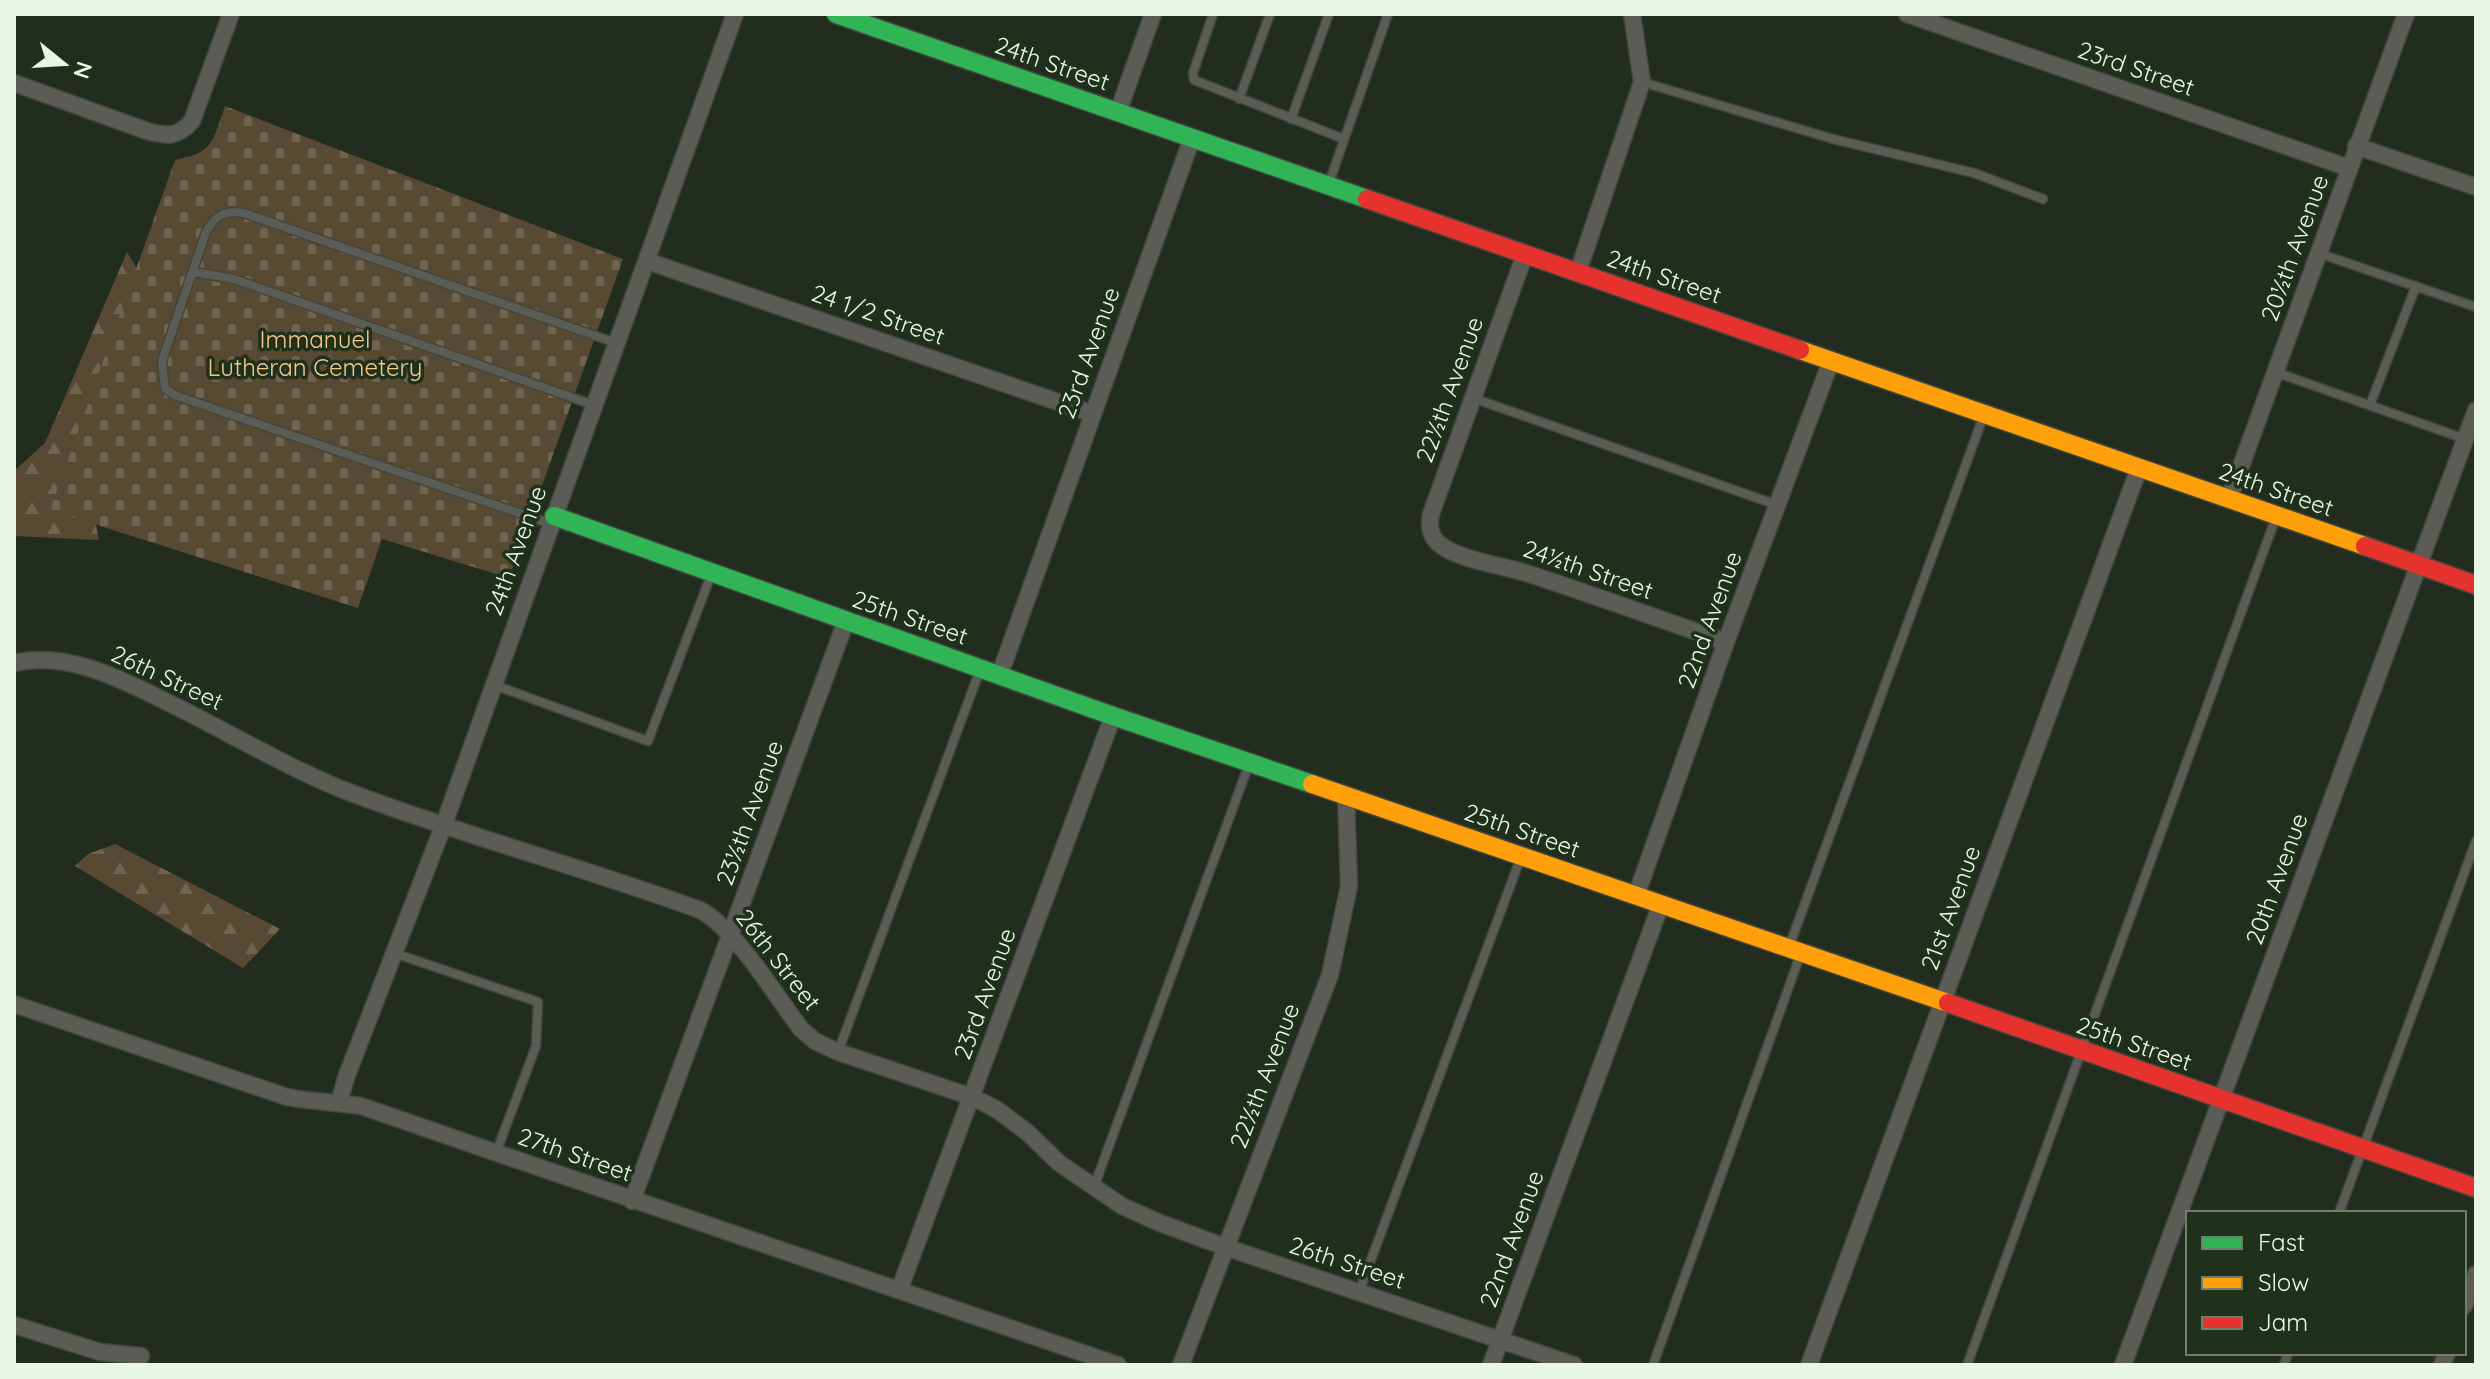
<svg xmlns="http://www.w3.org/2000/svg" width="2490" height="1379" viewBox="0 0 2490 1379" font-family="Quicksand,sans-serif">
<defs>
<pattern id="forest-firs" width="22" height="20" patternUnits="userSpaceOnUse" patternTransform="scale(2)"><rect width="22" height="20" fill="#584933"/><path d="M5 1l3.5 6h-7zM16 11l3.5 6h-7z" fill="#706451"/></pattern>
<pattern id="cemetery-stones" width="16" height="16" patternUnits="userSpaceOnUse" patternTransform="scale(2)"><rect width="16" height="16" fill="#584933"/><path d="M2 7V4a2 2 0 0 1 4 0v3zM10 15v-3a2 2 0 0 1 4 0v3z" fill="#706451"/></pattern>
</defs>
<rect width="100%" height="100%" fill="#222c1f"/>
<path fill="url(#forest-firs)" d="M127,252L140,274L80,447L99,540L14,536V471L45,443Z
M115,844L280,929L243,968L75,866L88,854Z"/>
<path fill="url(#cemetery-stones)" d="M225,106L623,259L509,578L382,539L358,608L50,510L175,160C214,153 213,140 225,106Z"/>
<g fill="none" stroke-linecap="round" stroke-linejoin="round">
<defs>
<path id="lane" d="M1213,14L1193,73L1194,80L1344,139
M1642,82L1833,139L1974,173L2043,199
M1239,99L1270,14
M1291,119L1329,14
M1329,183L1388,14
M2318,253L2476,307
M194,272L234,279L594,405
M2275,372L2465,439
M1473,398L1777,505
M2370,405L2416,286
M551,524L174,395L165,388L162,361L206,232C215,215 225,210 244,213L616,343
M494,685L648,741L711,575
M1789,947L1984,415
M394,953L538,1002L536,1046L496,1153
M838,1052L980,670
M1094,1187L1249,764
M2339,1213L2476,841
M1359,1292L1521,857
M1653,1365L1801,953
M1967,1365L2276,517
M2284,1365L2288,1353"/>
<path id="street" d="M1907,14L2349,168
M14,83L147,131C166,136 178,138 192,121L231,14
M1118,112L1153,14
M2356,146L2476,187
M1525,254L1431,514C1429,524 1429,534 1437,542C1454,559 1500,565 1523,572C1591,594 1659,619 1726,642
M647,261L1093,414
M1578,272L1642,82L1632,14
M2229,499L2406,14
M14,663C69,650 127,682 175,706C232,734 295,772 354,794C468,837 586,868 700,910C736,929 775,995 801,1029L815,1041L838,1052L972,1097L996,1109L1027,1132L1059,1163L1122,1206L1160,1223L1225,1247L1574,1365
M1000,674L1192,138
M1636,896L1726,642L1831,361
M14,1004L287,1097C312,1102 336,1102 361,1106C613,1194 867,1277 1118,1365
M339,1102L347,1075L444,824L735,14
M632,1201L846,621
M900,1288L1113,716
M2464,1306L2476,1274
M14,1325L100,1352L141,1356
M1181,1365L1330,975L1349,886L1346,796
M1491,1365L1661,904
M1809,1365L2139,468
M2123,1365L2476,410
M2442,1365L2447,1353"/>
<path id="fast" d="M836,14L1367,199
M554,516L1113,716L1312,784"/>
<path id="slow" d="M1800,350L2365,546
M1312,784L1948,1003"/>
<path id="jam" d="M1367,199L1800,350
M2365,546L2476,585
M1948,1003L2476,1188"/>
</defs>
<use href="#lane" stroke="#3f473c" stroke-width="11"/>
<use href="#street" stroke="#3f473c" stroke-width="19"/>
<use href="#fast" stroke="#3f473c" stroke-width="21"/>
<use href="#slow" stroke="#3f473c" stroke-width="21"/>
<use href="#jam" stroke="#3f473c" stroke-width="21"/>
<use href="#lane" stroke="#5b5c56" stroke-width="8"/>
<use href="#street" stroke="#5b5c56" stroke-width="16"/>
<use href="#fast" stroke="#30b455" stroke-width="18"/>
<use href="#slow" stroke="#ff9f0a" stroke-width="18"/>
<use href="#jam" stroke="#e5322d" stroke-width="18"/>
</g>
<g text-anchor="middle" stroke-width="7" stroke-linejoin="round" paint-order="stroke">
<g font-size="24" fill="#e9f5e6" stroke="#1f311a">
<text transform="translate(1052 64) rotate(19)" y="8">24th Street</text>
<text transform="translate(2136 69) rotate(19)" y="8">23rd Street</text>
<text transform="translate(2295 248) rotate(-70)" y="8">20½th Avenue</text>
<text transform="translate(1664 277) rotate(19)" y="8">24th Street</text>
<text transform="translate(878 315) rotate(19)" y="8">24 1/2 Street</text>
<text transform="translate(1089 353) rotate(-70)" y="8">23rd Avenue</text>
<text transform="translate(1450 390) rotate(-70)" y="8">22½th Avenue</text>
<text transform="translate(2276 490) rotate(19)" y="8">24th Street</text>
<text transform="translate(516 551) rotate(-70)" y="8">24th Avenue</text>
<text transform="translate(1588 570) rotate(19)" y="8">24½th Street</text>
<text transform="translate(910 618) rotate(19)" y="8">25th Street</text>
<text transform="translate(1710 620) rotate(-70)" y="8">22nd Avenue</text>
<text transform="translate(167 678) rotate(25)" y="8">26th Street</text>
<text transform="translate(750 813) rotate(-70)" y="8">23½th Avenue</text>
<text transform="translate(1522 831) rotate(19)" y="8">25th Street</text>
<text transform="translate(2277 879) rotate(-70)" y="8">20th Avenue</text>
<text transform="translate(1951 908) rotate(-70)" y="8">21st Avenue</text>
<text transform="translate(778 960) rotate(52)" y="8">26th Street</text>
<text transform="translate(985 994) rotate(-70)" y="8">23rd Avenue</text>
<text transform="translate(2134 1044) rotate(19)" y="8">25th Street</text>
<text transform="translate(1265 1076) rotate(-69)" y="8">22½th Avenue</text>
<text transform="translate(575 1155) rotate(19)" y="8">27th Street</text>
<text transform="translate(1512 1239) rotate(-70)" y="8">22nd Avenue</text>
<text transform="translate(1347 1263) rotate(18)" y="8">26th Street</text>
</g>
<g font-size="24" fill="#f6c68c" stroke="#1f311a">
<text x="315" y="348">Immanuel<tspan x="315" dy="28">Lutheran Cemetery</tspan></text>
</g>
</g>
<rect width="2490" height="1379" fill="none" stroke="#e9f5e6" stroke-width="32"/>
<rect x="2186" y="1211" width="280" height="144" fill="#1f311a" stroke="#707f6c" stroke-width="2"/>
<rect x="2202" y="1237" width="40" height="12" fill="#30b455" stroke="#707f6c" stroke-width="2"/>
<text x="2258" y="1251" font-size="24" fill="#e9f5e6">Fast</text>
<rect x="2202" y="1277" width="40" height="12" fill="#ff9f0a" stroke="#707f6c" stroke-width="2"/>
<text x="2258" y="1291" font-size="24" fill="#e9f5e6">Slow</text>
<rect x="2202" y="1317" width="40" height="12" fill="#e5322d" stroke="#707f6c" stroke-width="2"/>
<text x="2258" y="1331" font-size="24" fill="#e9f5e6">Jam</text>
<g transform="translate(64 64) rotate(108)" stroke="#1f311a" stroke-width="6" paint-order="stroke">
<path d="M0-6L14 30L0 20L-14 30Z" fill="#e9f5e6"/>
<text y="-12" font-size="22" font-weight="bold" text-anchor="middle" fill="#e9f5e6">N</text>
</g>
</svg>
